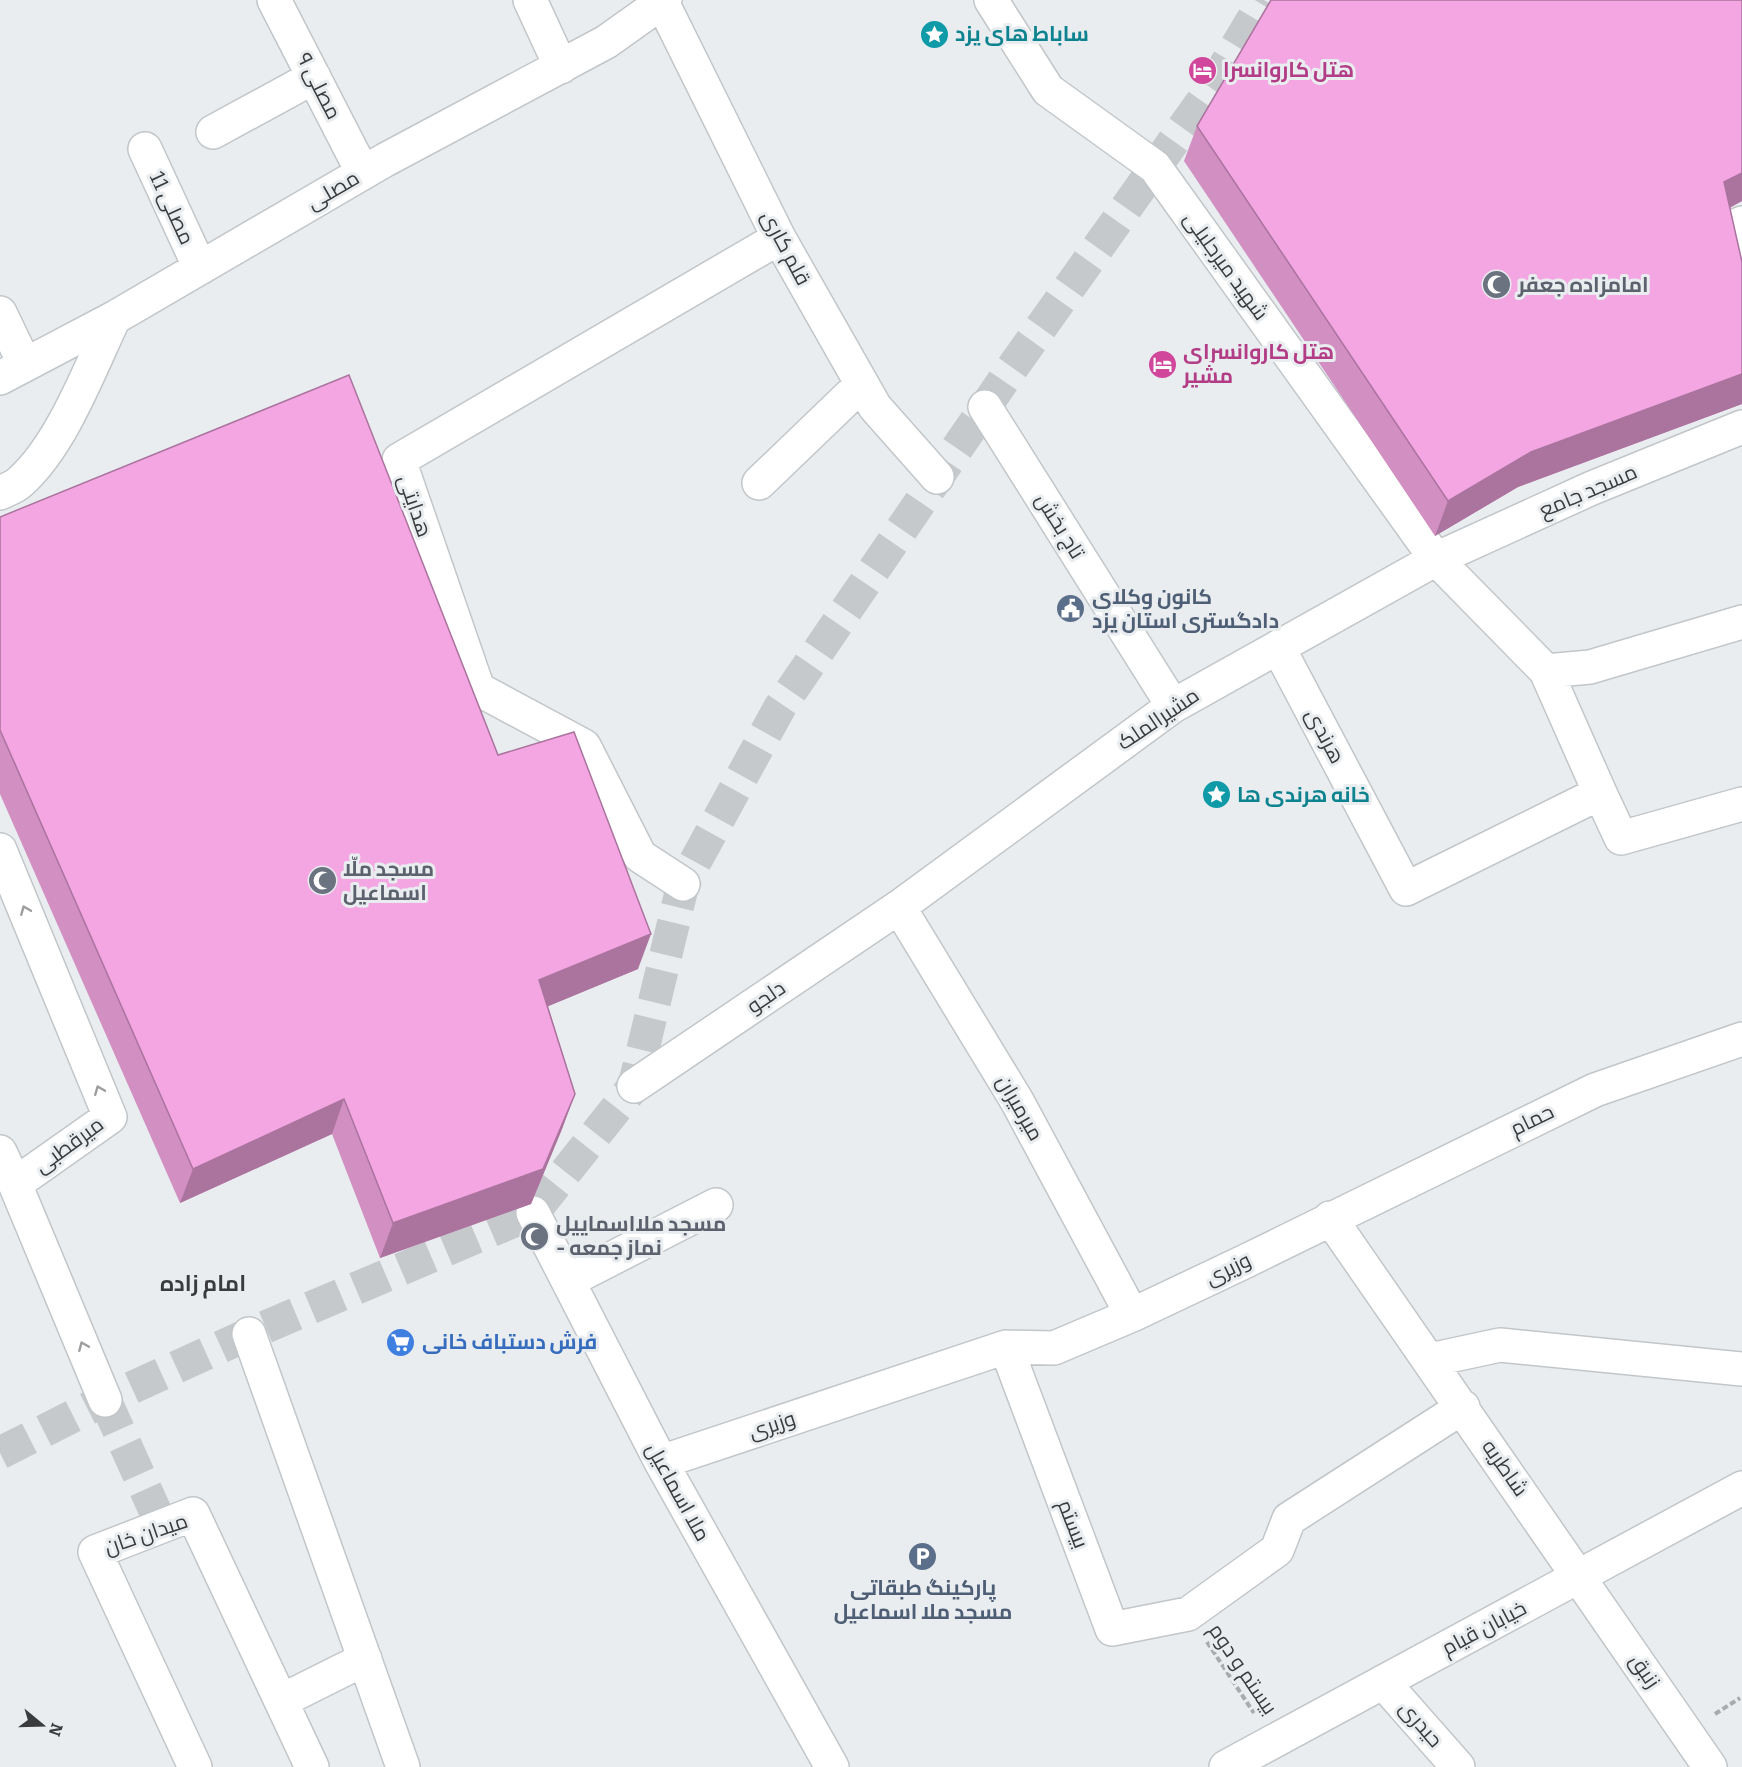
<svg xmlns="http://www.w3.org/2000/svg" width="1742" height="1767" viewBox="0 0 1742 1767" font-family="Bitter,Cairo,serif">
<rect width="100%" height="100%" fill="#e9edf0"/>
<g fill="none" stroke-linecap="round" stroke-linejoin="round">
<path stroke="#c6c9cc" stroke-width="33" stroke-dasharray="33 16" stroke-linecap="butt" d="M105,1400L162,1526
M0,1453L105,1400L249,1334L533,1213L634,1086L683,884L780,707L1012,368L1213,86L1264,0"/>
<defs>
<path id="minor" d="M274,0L363,173
M530,0L561,67
M991,0L1048,90L1155,167L1436,559L1546,671L1590,667L1742,622
M662,2L779,238L875,407L937,477
M213,132L314,77
M145,149L200,268
M1742,223L1733,227L1742,271
M0,313L25,365
M0,378L114,318L385,160L606,42L665,0
M985,407L1173,706
M759,483L862,384
M0,493C6,490 15,487 20,482C62,445 90,368 114,318
M1278,647L1406,889L1600,793L1621,838L1742,804
M1546,671L1600,793
M0,850L110,1117L15,1184L105,1400
M683,884L640,856L584,746L478,689L399,460L779,238
M899,907L1017,1101L1132,1315
M634,1086L899,907L1173,706L1436,559L1592,488L1742,427
M0,1152L15,1184
M533,1213L661,1462L832,1767
M1330,1218L1710,1767
M568,1281L716,1205
M249,1334L403,1767
M1006,1347L1112,1629L1188,1614L1277,1550L1289,1519L1463,1407
M1430,1360L1500,1345L1742,1369
M661,1462L1006,1347L1054,1348L1132,1315L1246,1261L1595,1090L1742,1039
M1383,1682L1458,1767
M281,1701L365,1659
M195,1767L95,1552L193,1514L312,1767"/>
<path id="major" d="M1226,1767L1742,1488"/>
</defs>
<use href="#minor" stroke="#c2c6c9" stroke-width="36"/>
<use href="#major" stroke="#c2c6c9" stroke-width="36"/>
<path stroke="#a8aaad" stroke-width="4" stroke-dasharray="6 3" stroke-linecap="butt" d="M1207,1642L1254,1713
M1715,1714L1740,1698"/>
<use href="#minor" stroke="#fff" stroke-width="33"/>
<use href="#major" stroke="#fff" stroke-width="33"/>
</g>
<path fill="#d18fc2" d="M1197,126L1742,201L1730,208L1742,262V404L1518,487L1435,536L1184,161Z
M0,517L498,755L638,969L548,1006L575,1094L562,1129L531,1204L380,1258L332,1134L180,1203L0,794Z"/>
<path fill="#aa749e" d="M1742,173V201L1711,217L1724,182Z
M1742,374V404L1518,487L1435,536L1448,501L1531,452Z
M651,934L638,969L527,1015L539,980Z
M575,1094L562,1129L531,1204L380,1258L393,1223Z
M344,1099L332,1134L180,1203L193,1169Z"/>
<path fill="#f3a6e2" stroke="#aa749e" stroke-width="1.5" d="M1271,0H1742V173L1724,182L1742,262V374L1531,452L1448,501L1197,126Z
M349,375L498,755L574,732L651,934L539,980L575,1094L543,1169L393,1223L344,1099L193,1169L0,730V517Z"/>
<defs><path id="oneway-chevron" d="M-2-3.5L2.5 0L-2 3.5" fill="none" stroke-width="1.6" stroke-linecap="round" stroke-linejoin="round" transform="scale(1.5)"/></defs>
<g stroke="#9c9d9e">
<use href="#oneway-chevron" transform="translate(25 910) rotate(-112)"/>
<use href="#oneway-chevron" transform="translate(99 1090) rotate(-112)"/>
<use href="#oneway-chevron" transform="translate(83 1346) rotate(-113)"/>
</g>
<defs>
<symbol id="sight-disc" viewBox="-11 -11 22 22"><circle r="9.5" fill="#0f9aa8" stroke="#e9edf0"/><path d="M0-6L1.8-2.2L6-1.7L2.9 1.2L3.7 5.4L0 3.3L-3.7 5.4L-2.9 1.2L-6-1.7L-1.8-2.2Z" fill="#fff"/></symbol>
<symbol id="hotel-disc" viewBox="-11 -11 22 22"><circle r="9.5" fill="#d1479c" stroke="#e9edf0"/><path d="M-6-4.5h1.5V1H6V5H4.5V3h-9V5H-6ZM-4 0a1.8 1.8 0 1 1 3.6 0ZM.5 0V-2.5h3Q6-2.5 6 0Z" fill="#fff"/></symbol>
<symbol id="mosque-disc" viewBox="-11 -11 22 22"><circle r="9.5" fill="#6b7280" stroke="#e9edf0"/><path d="M3.5-4.9A6 6 0 1 0 3.5 4.9A5 5 0 1 1 3.5-4.9Z" fill="#fff"/></symbol>
<symbol id="civic-disc" viewBox="-11 -11 22 22"><circle r="9.5" fill="#5c6f8a" stroke="#e9edf0"/><path d="M-.6-6.5H3V-4.5H.6V-3L4-1V1h2V6H-6V1h2V-1L-.6-3ZM-1.2 2.5V6h2.4V2.5Z" fill="#fff"/></symbol>
<symbol id="supermarket-disc" viewBox="-11 -11 22 22"><circle r="9.5" fill="#3f7fe0" stroke="#e9edf0"/><path d="M-6-5.5h2.5l.6 2H6L4.5 2H-2.5L-4.4-4H-6ZM-1.5 3.2a1.3 1.3 0 1 0 .1 0ZM3 3.2a1.3 1.3 0 1 0 .1 0Z" fill="#fff"/></symbol>
<symbol id="parking-disc" viewBox="-11 -11 22 22"><circle r="9.5" fill="#5c6f8a" stroke="#e9edf0"/><path d="M-3.5-5.5H1a3.5 3.5 0 0 1 0 7H-1V5.5H-3.5ZM-1-3.4V-.6H.8a1.4 1.4 0 0 0 0-2.8Z" fill="#fff"/></symbol>
</defs>
<g fill-rule="evenodd">
<use href="#sight-disc" x="918" y="18" width="33" height="33"/>
<use href="#hotel-disc" x="1186" y="54" width="33" height="33"/>
<use href="#mosque-disc" x="1480" y="268" width="33" height="33"/>
<use href="#hotel-disc" x="1146" y="348" width="33" height="33"/>
<use href="#civic-disc" x="1054" y="592" width="33" height="33"/>
<use href="#sight-disc" x="1200" y="778" width="33" height="33"/>
<use href="#mosque-disc" x="306" y="864" width="33" height="33"/>
<use href="#mosque-disc" x="518" y="1220" width="33" height="33"/>
<use href="#supermarket-disc" x="384" y="1326" width="33" height="33"/>
<use href="#parking-disc" x="906" y="1540" width="33" height="33"/>
</g>
<g text-anchor="middle" stroke-width="6" stroke-linejoin="round" paint-order="stroke">
<g font-size="21" font-weight="bold" fill="#0d838f" stroke="#e9edf0" text-anchor="start">
<text x="955" y="41">ساباط های یزد</text>
<text x="1237" y="802">خانه هرندی ها</text>
</g>
<g font-size="21" font-weight="bold" fill="#b23c85" stroke="#e9edf0" text-anchor="start">
<text x="1223" y="77">هتل کاروانسرا</text>
<text x="1183" y="359">هتل کاروانسرای<tspan x="1183" dy="24">مشیر</tspan></text>
</g>
<g font-size="21" fill="#3a3b3c" stroke="#e9edf0">
<text transform="translate(319 86) rotate(63)" y="7">مصلی ۹</text>
<text transform="translate(333 190) rotate(-30)" y="7">مصلی</text>
<text transform="translate(172 208) rotate(65)" y="7">مصلی 11</text>
<text transform="translate(786 248) rotate(62)" y="7">قلم کاری</text>
<text transform="translate(1226 266) rotate(54)" y="7">شهید میرجلیلی</text>
<text transform="translate(1588 491) rotate(-23)" y="7">مسجد جامع</text>
<text transform="translate(415 506) rotate(71)" y="7">هدایتی</text>
<text transform="translate(1060 526) rotate(58)" y="7">تاج بخش</text>
<text transform="translate(1158 719) rotate(-34)" y="7">مشیرالملک</text>
<text transform="translate(1325 736) rotate(62)" y="7">هرندی</text>
<text transform="translate(766 997) rotate(-34)" y="7">دلجو</text>
<text transform="translate(1020 1108) rotate(60)" y="7">میرمیران</text>
<text transform="translate(1532 1120) rotate(-26)" y="7">حمام</text>
<text transform="translate(69 1145) rotate(-36)" y="7">میرقطبی</text>
<text transform="translate(1228 1269) rotate(-26)" y="7">وزیری</text>
<text transform="translate(772 1425) rotate(-18)" y="7">وزیری</text>
<text transform="translate(1505 1468) rotate(55)" y="7">شاطریه</text>
<text transform="translate(678 1492) rotate(61)" y="7">ملا اسماعیل</text>
<text transform="translate(1073 1524) rotate(69)" y="7">بیستم</text>
<text transform="translate(146 1534) rotate(-19)" y="7">میدان خان</text>
<text transform="translate(1484 1628) rotate(-28)" y="7">خیابان قیام</text>
<text transform="translate(1243 1669) rotate(56)" y="7">بیستم و دوم</text>
<text transform="translate(1645 1671) rotate(56)" y="7">زنبق</text>
<text transform="translate(1421 1724) rotate(49)" y="7">حیدری</text>
</g>
<g font-size="21" font-weight="bold" fill="#5b616d" stroke="#e9edf0" text-anchor="start">
<text x="1518" y="292">امامزاده جعفر</text>
<text x="343" y="876">مسجد ملّا<tspan x="343" dy="24">اسماعیل</tspan></text>
<text x="556" y="1231">مسجد ملااسماییل<tspan x="556" dy="24">- نماز جمعه</tspan></text>
</g>
<g font-size="21" font-weight="bold" fill="#4e5e75" stroke="#e9edf0" text-anchor="start">
<text x="1092" y="604">کانون وکلای<tspan x="1092" dy="24">دادگستری استان یزد</tspan></text>
<text x="923" y="1595" text-anchor="middle">پارکینگ طبقاتی<tspan x="923" dy="24">مسجد ملا اسماعیل</tspan></text>
</g>
<g font-size="21" font-weight="bold" fill="#366cbe" stroke="#e9edf0" text-anchor="start">
<text x="422" y="1349">فرش دستباف خانی</text>
</g>
<g font-size="22" font-weight="bold" fill="#3a3b3c" stroke="#e9edf0">
<text x="203" y="1291">امام زاده</text>
</g>
</g>
<g transform="translate(42 1725) rotate(109)" stroke="#e9edf0" stroke-width="4.5" paint-order="stroke">
<path d="M0-4.5L10 22L0 15L-10 22Z" fill="#3a3b3c"/>
<text y="-9" font-size="16" font-weight="bold" text-anchor="middle" fill="#3a3b3c">N</text>
</g>
</svg>
